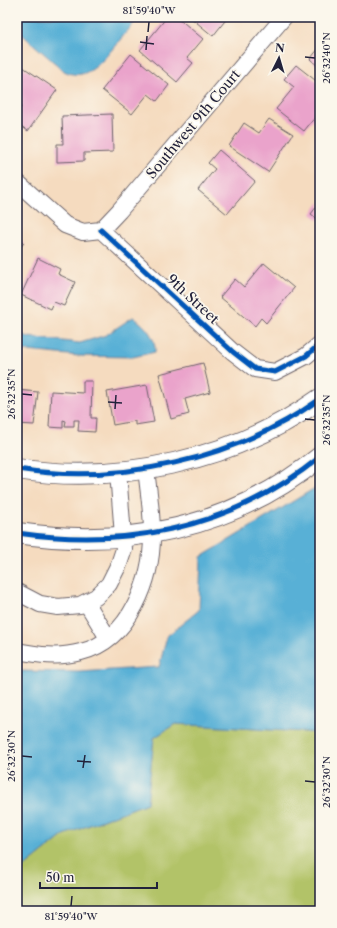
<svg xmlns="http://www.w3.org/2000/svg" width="337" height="928" viewBox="0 0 337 928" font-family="'Libre Caslon Text',serif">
<rect width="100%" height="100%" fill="#fbf7ec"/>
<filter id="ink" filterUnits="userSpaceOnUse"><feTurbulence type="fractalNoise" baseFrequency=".025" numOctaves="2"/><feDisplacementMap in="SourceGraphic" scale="8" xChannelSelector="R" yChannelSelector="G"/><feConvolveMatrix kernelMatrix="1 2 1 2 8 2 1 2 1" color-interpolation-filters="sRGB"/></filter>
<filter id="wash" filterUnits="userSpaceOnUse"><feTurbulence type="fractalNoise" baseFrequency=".012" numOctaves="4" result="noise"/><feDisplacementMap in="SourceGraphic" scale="16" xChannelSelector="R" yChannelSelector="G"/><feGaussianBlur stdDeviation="0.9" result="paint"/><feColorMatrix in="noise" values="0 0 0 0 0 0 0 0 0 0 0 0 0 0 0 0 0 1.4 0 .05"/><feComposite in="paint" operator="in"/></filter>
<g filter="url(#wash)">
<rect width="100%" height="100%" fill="#f5dbbf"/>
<path fill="#b2c367" stroke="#6a7251" d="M175,724L320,733V911H17V873L64,835L147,803L154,738Z"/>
<path fill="#59b0d6" stroke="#3e6988" d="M17,17H139C131,27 123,36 115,46C102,61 87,83 64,71L17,30Z
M133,317C145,325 156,337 155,352L133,357L79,356L17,350V332L28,337L80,343L106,335Z
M320,485V733L175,724L154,738L147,803L64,835L17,873V671L79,672L159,667L167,636L199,610L201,557Z"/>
<g id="blocks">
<path fill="#eaa3cb" d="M167,17H177L203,39L187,58L193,63L177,82L140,50Z
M190,17H228L213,36Z
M320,47V68L310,59Z
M131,54L169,85L157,101L148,94L132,114L102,90Z
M20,65L57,90L28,131L17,123V113L21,107L17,105V70Z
M296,65L320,84V111L304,131L276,109L294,87L284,79Z
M112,114L113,152L84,153V161L57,162V144H63L62,116Z
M269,119L293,134L268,172L229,146L244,123L259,133Z
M219,150L255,181L227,214L198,190L215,169L208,163Z
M320,202V221L311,214Z
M17,237L24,243L17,251Z
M38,258L60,269L58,274L75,282L64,306L54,302L51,309L21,295Z
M264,263L294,288L266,323L261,318L255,326L220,297L235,279L244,287Z
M203,363L210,392L185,399L189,414L171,419L159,374Z
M83,381H92L91,418H96L95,432L78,431L79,420H74V426H65L66,421L63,420V428L49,427L51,391L83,393Z
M147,385L154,422L135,425V421L113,425L107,392Z
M17,390L38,392L34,425L17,424Z"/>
</g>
</g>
<g filter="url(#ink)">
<use href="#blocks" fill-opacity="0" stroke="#6c6369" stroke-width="1"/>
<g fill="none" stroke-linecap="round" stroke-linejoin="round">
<defs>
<path id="minor" d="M17,182L65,225L83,232L101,230
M101,230L233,352L255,369L275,372L306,356L320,344
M101,230L119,211L284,17
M17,592L40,604L58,607L80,605L96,597L109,584L119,564L124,549L118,472
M86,602L108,638
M17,651C38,655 59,658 81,652C130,640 153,579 152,532C152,511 148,489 146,468"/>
<path id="tertiary" d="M17,469C120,485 234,460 320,399
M17,533C129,549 231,529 320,457"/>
</defs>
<use href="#minor" stroke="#6c6369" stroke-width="18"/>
<use href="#tertiary" stroke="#6c6369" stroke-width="22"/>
<use href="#minor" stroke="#fff" stroke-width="16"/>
<use href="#tertiary" stroke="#fff" stroke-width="20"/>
<defs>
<path id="cycleway" d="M101,230L233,352L255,369L275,372L306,356L320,344
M17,469C120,485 234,460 320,399
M17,533C129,549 231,529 320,457"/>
</defs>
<use href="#cycleway" stroke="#fbf7ec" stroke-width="8"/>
<use href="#cycleway" stroke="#0057b8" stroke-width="5"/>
</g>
</g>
<path fill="none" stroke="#22223b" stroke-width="1.5" d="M148,32L149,22M140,42L154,44M146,50L147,36M305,57L315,58M22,394L32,395M108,402L122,403M115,409L116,395M305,419L315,420M22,756L32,757M77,761L91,762M83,768L85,755M305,781L315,782M71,906L72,896"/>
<g text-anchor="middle" stroke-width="3.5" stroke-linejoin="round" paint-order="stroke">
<g font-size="14" fill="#22223b" stroke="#fbf7ec">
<text transform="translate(193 124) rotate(-50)" y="5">Southwest 9th Court</text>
<text transform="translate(193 299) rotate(43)" y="5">9th Street</text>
</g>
</g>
<rect width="337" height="928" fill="none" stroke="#fbf7ec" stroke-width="44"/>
<g transform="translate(279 58) rotate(5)" stroke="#fbf7ec" stroke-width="3" paint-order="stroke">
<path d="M0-3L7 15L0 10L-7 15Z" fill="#22223b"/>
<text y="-6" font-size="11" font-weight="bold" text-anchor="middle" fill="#22223b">N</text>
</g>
<path d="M40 882v6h117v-6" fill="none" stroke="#22223b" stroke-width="2"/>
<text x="46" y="882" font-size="12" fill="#22223b" stroke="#fbf7ec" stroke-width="3" paint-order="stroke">50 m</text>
<rect x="22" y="22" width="293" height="884" fill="none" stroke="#22223b" stroke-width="1.5"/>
<g font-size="10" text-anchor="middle" fill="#22223b">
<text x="149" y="14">81°59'40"W</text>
<text transform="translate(326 58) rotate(-90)" y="4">26°32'40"N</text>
<text transform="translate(11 394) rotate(-90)" y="4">26°32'35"N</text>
<text transform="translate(326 420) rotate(-90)" y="4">26°32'35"N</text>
<text transform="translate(11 756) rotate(-90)" y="4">26°32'30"N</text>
<text transform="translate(326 782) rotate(-90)" y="4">26°32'30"N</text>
<text x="71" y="920">81°59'40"W</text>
</g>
</svg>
